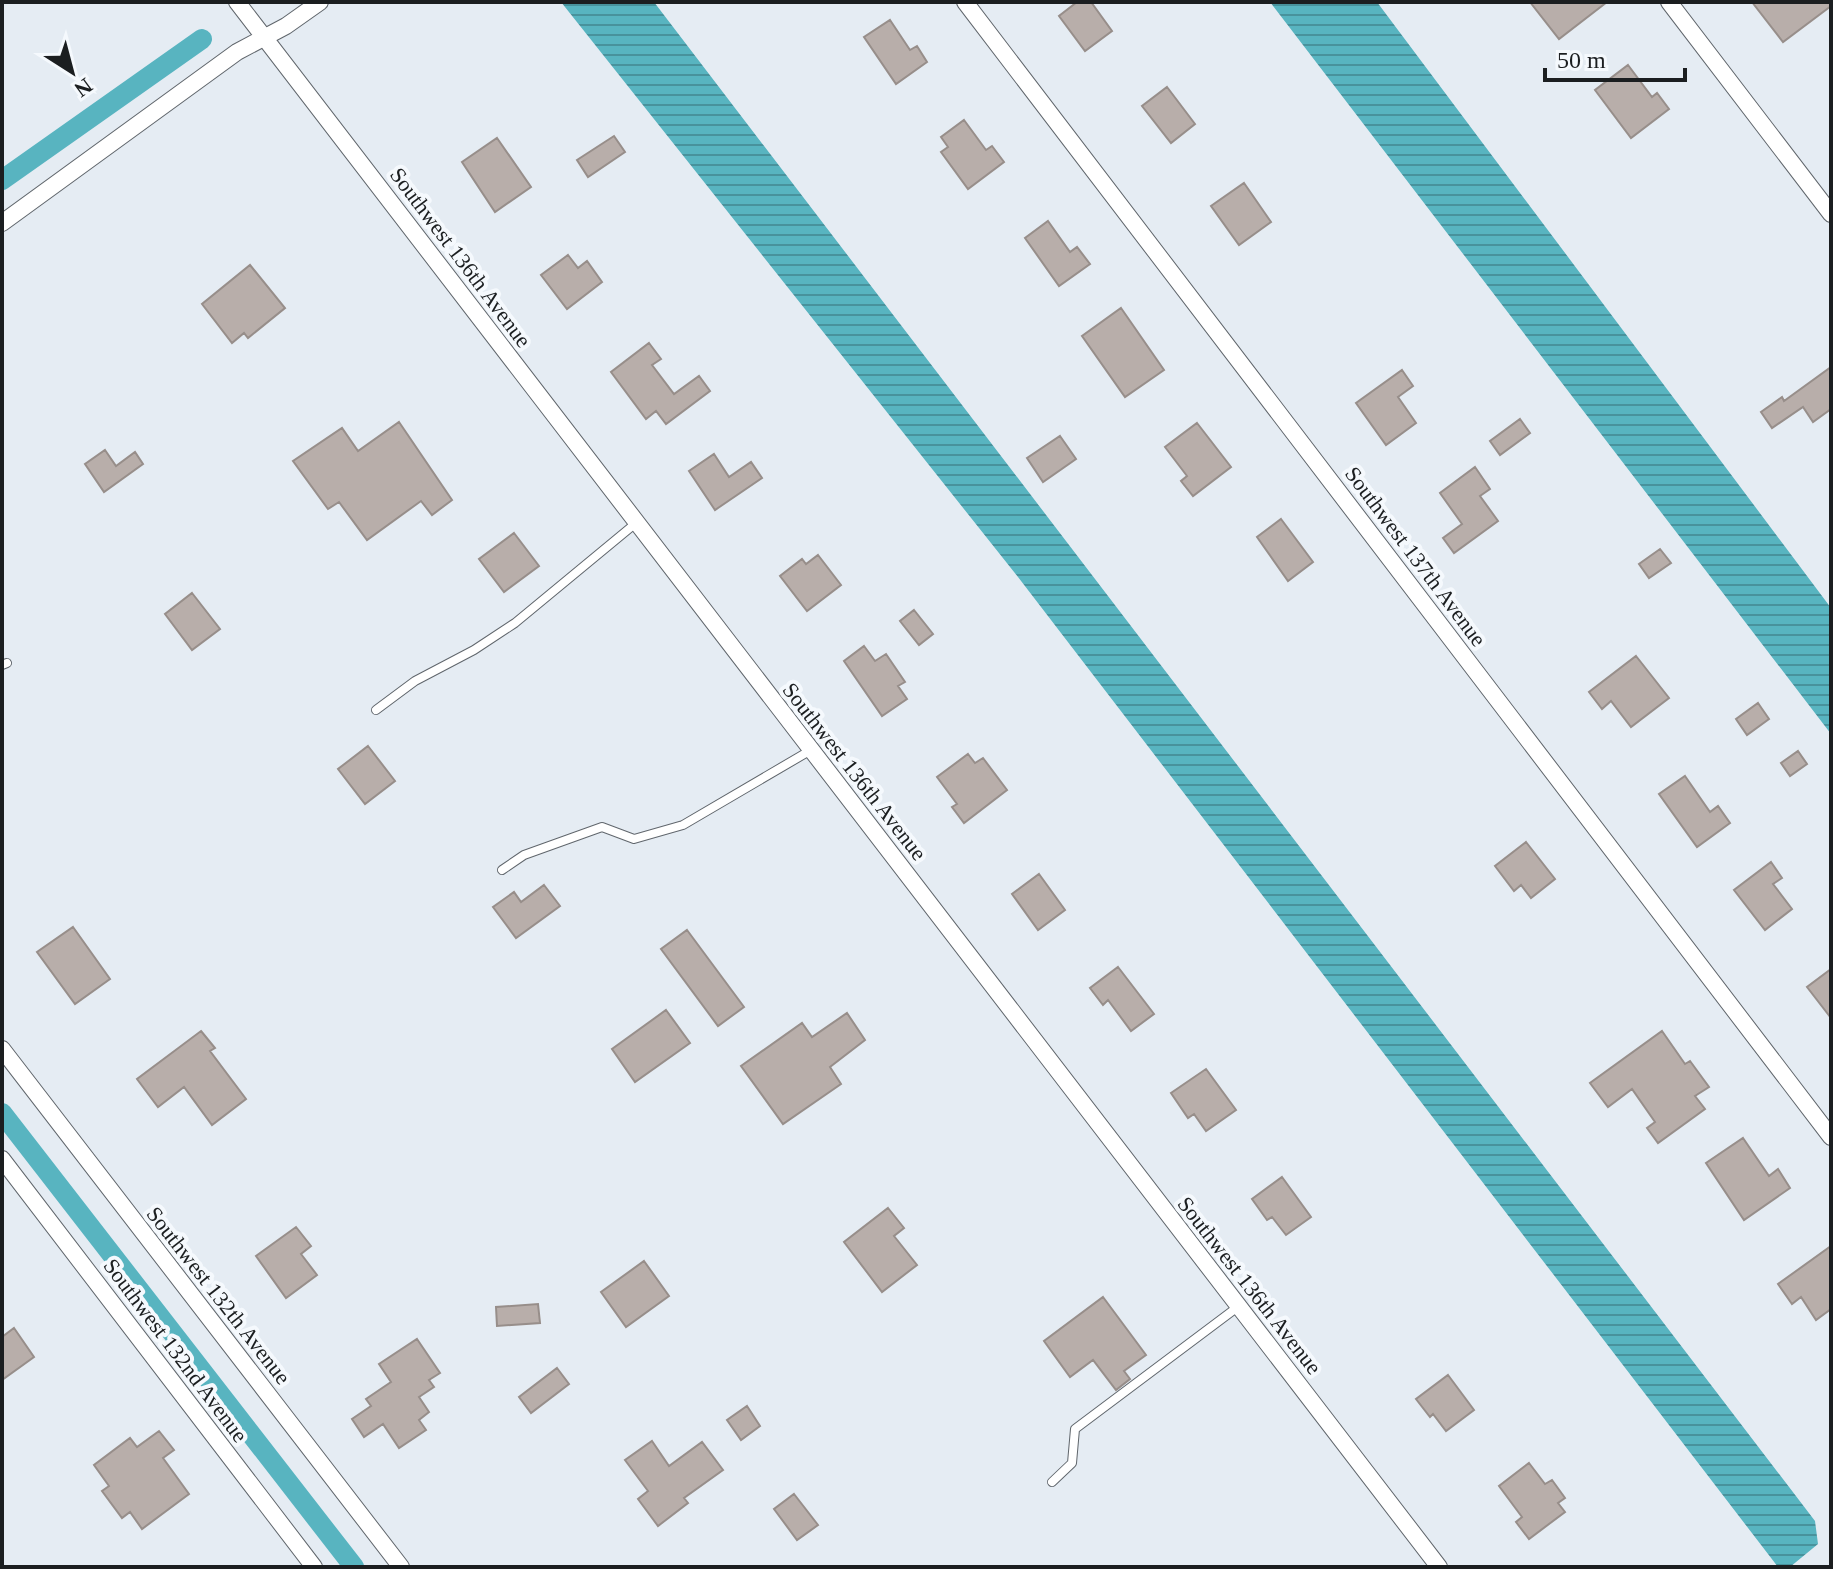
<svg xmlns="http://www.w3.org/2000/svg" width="1833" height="1569" viewBox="0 0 1833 1569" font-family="Georgia,serif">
<defs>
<pattern id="water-rules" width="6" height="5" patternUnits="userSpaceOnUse" patternTransform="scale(2)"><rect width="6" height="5" fill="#58b4c0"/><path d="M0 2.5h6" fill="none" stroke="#48929c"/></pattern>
</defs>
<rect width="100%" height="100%" fill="#e5ecf3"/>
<path fill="url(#water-rules)" d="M561,2H654L1815,1521L1818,1544L1790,1567H1778L1018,577Z
M1270,2H1377L1831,608V734Z"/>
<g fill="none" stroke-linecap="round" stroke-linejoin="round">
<path stroke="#58b4c0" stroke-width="20" d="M2,180L202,39
M2,1113L354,1567"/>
</g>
<path fill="#b8aeaa" stroke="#978e8a" stroke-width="2" d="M1077,2H1091L1112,31L1085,51L1059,16Z
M1530,2H1607L1559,39Z
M1752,2H1831V6L1783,42Z
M890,20L910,50L917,46L927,62L896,84L864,37Z
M1628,65L1652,97L1657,93L1669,109L1631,138L1595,90Z
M1167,87L1195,124L1171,143L1142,106Z
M964,120L986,150L992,146L1004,162L968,189L941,152L948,147L941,137Z
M614,136L625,152L588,177L577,160Z
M497,138L531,187L495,212L462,162Z
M1244,183L1271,222L1239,245L1211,206Z
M1048,221L1070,252L1077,247L1090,264L1059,286L1025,238Z
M568,255L578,268L587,261L602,282L567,309L541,275Z
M250,265L285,308L248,338L244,333L232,343L202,304Z
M1121,308L1164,370L1125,397L1082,336Z
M649,343L661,359L652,365L674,394L699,376L710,391L666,424L656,411L646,419L611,372Z
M1831,367V409L1813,422L1803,407L1772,428L1761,412L1782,397L1784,401Z
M1402,370L1413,386L1398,397L1416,423L1386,445L1356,403Z
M1520,419L1530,433L1500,455L1490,441Z
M399,422L452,500L432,515L421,501L367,540L339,502L328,509L293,461L342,428L358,451Z
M1197,423L1231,467L1193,496L1181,481L1187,476L1165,447Z
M1060,436L1076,459L1043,482L1027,458Z
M105,450L116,466L135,452L143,464L104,492L85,464Z
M714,454L729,477L751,462L762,478L715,510L689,471Z
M1475,467L1490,489L1480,496L1498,521L1454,553L1443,538L1462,524L1440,493Z
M1281,519L1313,562L1288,581L1257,537Z
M514,533L539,566L504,592L479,559Z
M1660,549L1671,563L1649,578L1639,564Z
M818,555L841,585L807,611L780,576L802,559L806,564Z
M192,593L220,629L192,650L165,614Z
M914,610L933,634L919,645L900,621Z
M864,646L875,661L886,654L905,682L898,686L907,699L882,716L844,661Z
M1636,656L1669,698L1631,727L1611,701L1602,709L1589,692Z
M1758,703L1769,719L1747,735L1736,719Z
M368,746L395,781L365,804L338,769Z
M1798,751L1807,764L1790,776L1781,763Z
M968,754L975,763L983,758L1007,790L964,823L952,807L957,804L937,777Z
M1685,776L1710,812L1718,806L1730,823L1697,847L1659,794Z
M1526,842L1555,879L1531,898L1521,885L1514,891L1495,866Z
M1771,862L1782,878L1773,884L1792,909L1765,930L1734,890Z
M1039,874L1065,910L1038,930L1012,894Z
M544,885L560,906L516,938L493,907L514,892L521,902Z
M73,927L110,979L75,1004L37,952Z
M687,930L744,1007L718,1026L661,949Z
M1118,967L1154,1014L1131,1031L1108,1000L1103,1005L1090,988Z
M1831,969V1018L1807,987Z
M666,1010L690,1043L635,1082L612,1049Z
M847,1013L865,1040L830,1067L841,1084L783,1124L741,1066L802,1023L812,1037Z
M201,1031L215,1048L210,1051L246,1099L212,1125L184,1087L158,1107L137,1079Z
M1662,1031L1685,1064L1690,1061L1709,1087L1695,1096L1705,1109L1658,1143L1647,1128L1655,1122L1632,1089L1608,1107L1590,1083Z
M1206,1069L1236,1110L1206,1131L1194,1114L1188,1118L1171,1093Z
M1743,1138L1769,1176L1778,1169L1790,1188L1744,1220L1706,1163Z
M1282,1177L1311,1217L1286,1235L1272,1217L1267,1220L1252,1199Z
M888,1208L904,1228L894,1236L917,1265L882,1292L844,1242Z
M296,1227L311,1246L301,1254L317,1275L286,1298L256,1256Z
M1831,1246V1309L1816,1320L1801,1297L1792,1304L1778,1284Z
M644,1261L669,1296L626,1327L601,1292Z
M1103,1297L1146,1355L1124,1371L1130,1379L1116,1390L1093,1360L1070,1377L1044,1341Z
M538,1304L540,1323L497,1326L496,1307Z
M14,1328L34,1357L2,1380V1337Z
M417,1339L440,1373L429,1380L434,1387L419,1397L429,1412L419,1420L426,1430L399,1448L383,1424L364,1437L352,1419L371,1406L366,1399L391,1382L379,1364Z
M557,1368L569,1384L531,1413L519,1397Z
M1448,1375L1474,1410L1446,1431L1433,1414L1430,1417L1416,1399Z
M747,1406L760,1426L741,1440L727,1420Z
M159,1431L174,1450L163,1458L189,1494L142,1529L130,1512L122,1518L102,1491L109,1486L94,1465L130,1438L137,1447Z
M652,1441L669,1466L702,1442L723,1470L684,1498L688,1503L658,1526L638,1499L648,1491L625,1460Z
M1529,1463L1545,1484L1552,1480L1565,1498L1558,1503L1565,1512L1529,1539L1516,1522L1522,1517L1499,1486Z
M794,1494L818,1525L797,1540L774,1509Z"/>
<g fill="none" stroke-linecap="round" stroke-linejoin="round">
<defs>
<path id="lane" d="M2,665L7,663
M376,710L415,681L474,650L515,623L636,523
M502,870L524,855L602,827L634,839L683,825L811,750
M1052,1482L1072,1463L1075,1429L1239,1306"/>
<path id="street" d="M237,2L1439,1567
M965,2L1831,1137
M1669,2L1831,214
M2,223L237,52L286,26L320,2
M2,1049L401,1567
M2,1159L314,1567"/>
</defs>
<use href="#lane" stroke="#60666c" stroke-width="10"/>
<use href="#street" stroke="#60666c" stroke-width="18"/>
<use href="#lane" stroke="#fff" stroke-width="8"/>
<use href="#street" stroke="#fff" stroke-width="16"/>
</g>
<g text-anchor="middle" stroke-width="8" stroke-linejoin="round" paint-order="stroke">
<g font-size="22" fill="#1b1e20" stroke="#f5f9fd">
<text transform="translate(461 257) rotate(53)" y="8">Southwest 136th Avenue</text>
<text transform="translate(1416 556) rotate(53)" y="8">Southwest 137th Avenue</text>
<text transform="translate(855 771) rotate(52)" y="8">Southwest 136th Avenue</text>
<text transform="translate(1250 1285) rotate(52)" y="8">Southwest 136th Avenue</text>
<text transform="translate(219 1295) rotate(52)" y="8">Southwest 132th Avenue</text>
<text transform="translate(176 1350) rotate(53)" y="8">Southwest 132nd Avenue</text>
</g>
</g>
<rect width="1833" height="1569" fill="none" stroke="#1b1e20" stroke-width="8"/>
<g transform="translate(72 72) rotate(144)" stroke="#f5f9fd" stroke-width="6" paint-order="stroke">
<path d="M0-6L14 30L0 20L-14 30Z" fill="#1b1e20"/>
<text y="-12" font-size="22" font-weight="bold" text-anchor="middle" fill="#1b1e20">N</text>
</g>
<path d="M1545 68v12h140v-12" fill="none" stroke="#1b1e20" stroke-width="4"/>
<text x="1557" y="68" font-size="24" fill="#1b1e20" stroke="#f5f9fd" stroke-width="6" paint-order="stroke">50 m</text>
</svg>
